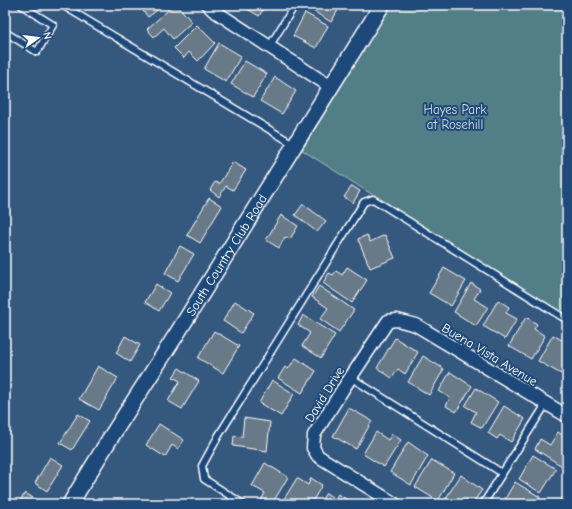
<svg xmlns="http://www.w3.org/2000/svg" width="572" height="509" viewBox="0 0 572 509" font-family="'Comic Neue',sans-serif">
<rect width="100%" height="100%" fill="#35587e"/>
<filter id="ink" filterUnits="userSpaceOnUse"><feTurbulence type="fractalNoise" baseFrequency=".025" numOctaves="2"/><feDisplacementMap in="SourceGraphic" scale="8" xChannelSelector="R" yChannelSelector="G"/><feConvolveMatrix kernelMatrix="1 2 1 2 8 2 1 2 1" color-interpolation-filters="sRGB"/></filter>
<g filter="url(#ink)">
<path fill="#517e87" stroke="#a8bec3" d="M391,5H567V318L302,150Z"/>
<path fill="#677a88" stroke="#fff" d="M134,5H164L148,17L139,6L137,8Z
M174,5H177L192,22L173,39L164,28L154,37L147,29Z
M248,5H266L259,16L246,8Z
M313,5H341L331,22L310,9Z
M305,13L328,26L316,48L293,36Z
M197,25L215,43L198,61L189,52L184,58L174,48Z
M219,43L241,56L226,82L204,69Z
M245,61L267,74L253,97L231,84Z
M275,77L296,91L282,114L260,101Z
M233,162L246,170L233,190L226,186L219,197L210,190L215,182L219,184Z
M352,186L360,191L353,203L344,197Z
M209,198L222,206L200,243L187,235Z
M303,204L326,221L317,232L295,215Z
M281,215L298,226L290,239L285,237L279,248L266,240Z
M367,235L370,242L385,235L395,258L370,268L358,239Z
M180,246L194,254L178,281L165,273Z
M347,267L367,280L352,303L323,283L329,273L333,275L336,271L342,275Z
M444,268L466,281L451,306L429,293Z
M471,283L480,289L474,299L488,307L476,326L454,312Z
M156,284L170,293L159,311L145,302Z
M319,286L354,310L339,332L320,319L328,308L312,297Z
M498,300L509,307L506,313L517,319L505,339L483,326Z
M235,301L254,313L241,333L223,321Z
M303,315L335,335L321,358L302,346L310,333L298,325Z
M526,317L537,324L534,329L545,336L531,359L509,346Z
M214,331L239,346L223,373L198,358Z
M553,335L567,343V364L561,374L538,361Z
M125,336L140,345L130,362L116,353Z
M395,338L418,352L405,374L398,369L392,378L377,368Z
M423,356L444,369L429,395L408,382Z
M296,358L316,371L302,393L278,378L285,367L288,369Z
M98,366L118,378L99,410L79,399Z
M179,368L199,381L182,409L168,401L180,381L173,377Z
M450,372L472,386L456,412L446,406L450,398L439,391Z
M272,380L294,394L281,416L259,403Z
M476,388L498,402L482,428L471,422L476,412L465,406Z
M504,406L525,419L511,442L500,435L497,439L488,433Z
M349,408L372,421L356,449L333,436Z
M78,414L90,421L72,450L60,443Z
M244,418L270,422L267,451L233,446L234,436L242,437Z
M159,424L184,440L178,449L172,445L165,457L146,445Z
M376,432L388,440L392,434L401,440L384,467L363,454Z
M558,432L567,438V458L562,466L535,449L540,439L550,445Z
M408,442L428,456L411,485L390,472Z
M533,455L556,469L541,493L519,479Z
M50,457L63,465L47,491L35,483Z
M432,460L454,473L438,501L415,487Z
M265,463L288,477L272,504H268L261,500L265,493L252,486Z
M461,475L482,490L472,504H442Z
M297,478L308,485L311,478L322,485L311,504H293L284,499Z
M515,482L540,497L536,504H502Z
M25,493L40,502L39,504H18Z
M326,493L335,499L338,494L351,502L349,504H319Z"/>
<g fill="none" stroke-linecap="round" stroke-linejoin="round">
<defs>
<path id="service" d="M62,5L295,145
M5,32L37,52L53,25L21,5
M269,47L295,5
M350,377L502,473
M243,504L204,479L202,466L219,435L364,202L373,199L567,320
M483,504L546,404"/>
<path id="minor" d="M208,5L213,10L331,87
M395,504L318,456L313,448L314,435L343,389L388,321L397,320L416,325L567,416
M566,504L567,503"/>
<g id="tertiary">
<path id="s1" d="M70,504L109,440L178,332L382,5"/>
</g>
</defs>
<use href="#service" stroke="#fff" stroke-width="9"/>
<use href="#minor" stroke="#fff" stroke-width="15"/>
<use href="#tertiary" stroke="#fff" stroke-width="18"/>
<use href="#service" stroke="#1f4a7a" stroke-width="6"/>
<use href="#minor" stroke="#1f4a7a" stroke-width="12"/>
<use href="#tertiary" stroke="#1f4a7a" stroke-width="15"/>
</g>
</g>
<g text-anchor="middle" stroke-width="4" stroke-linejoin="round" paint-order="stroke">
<g font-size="13" fill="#d4dfe1" stroke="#1f4a7a">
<text x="455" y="114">Hayes Park<tspan x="455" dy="15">at Rosehill</tspan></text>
</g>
<g font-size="13" fill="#fff" stroke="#1f4a7a">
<text dy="5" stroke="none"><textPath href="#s1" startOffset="294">South Country Club Road</textPath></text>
<text transform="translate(490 354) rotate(31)" y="5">Buena Vista Avenue</text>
<text transform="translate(324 394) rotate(-58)" y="5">David Drive</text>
</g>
</g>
<rect width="572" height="509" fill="none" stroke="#1f4a7a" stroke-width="20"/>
<rect x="10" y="10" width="552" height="489" fill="none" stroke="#fff" stroke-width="1.5" filter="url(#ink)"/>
<g transform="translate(38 38) rotate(76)" stroke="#1f4a7a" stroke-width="3" paint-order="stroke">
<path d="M0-3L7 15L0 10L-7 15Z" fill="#ffffff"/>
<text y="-6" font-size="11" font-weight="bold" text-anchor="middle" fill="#ffffff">N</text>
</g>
</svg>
